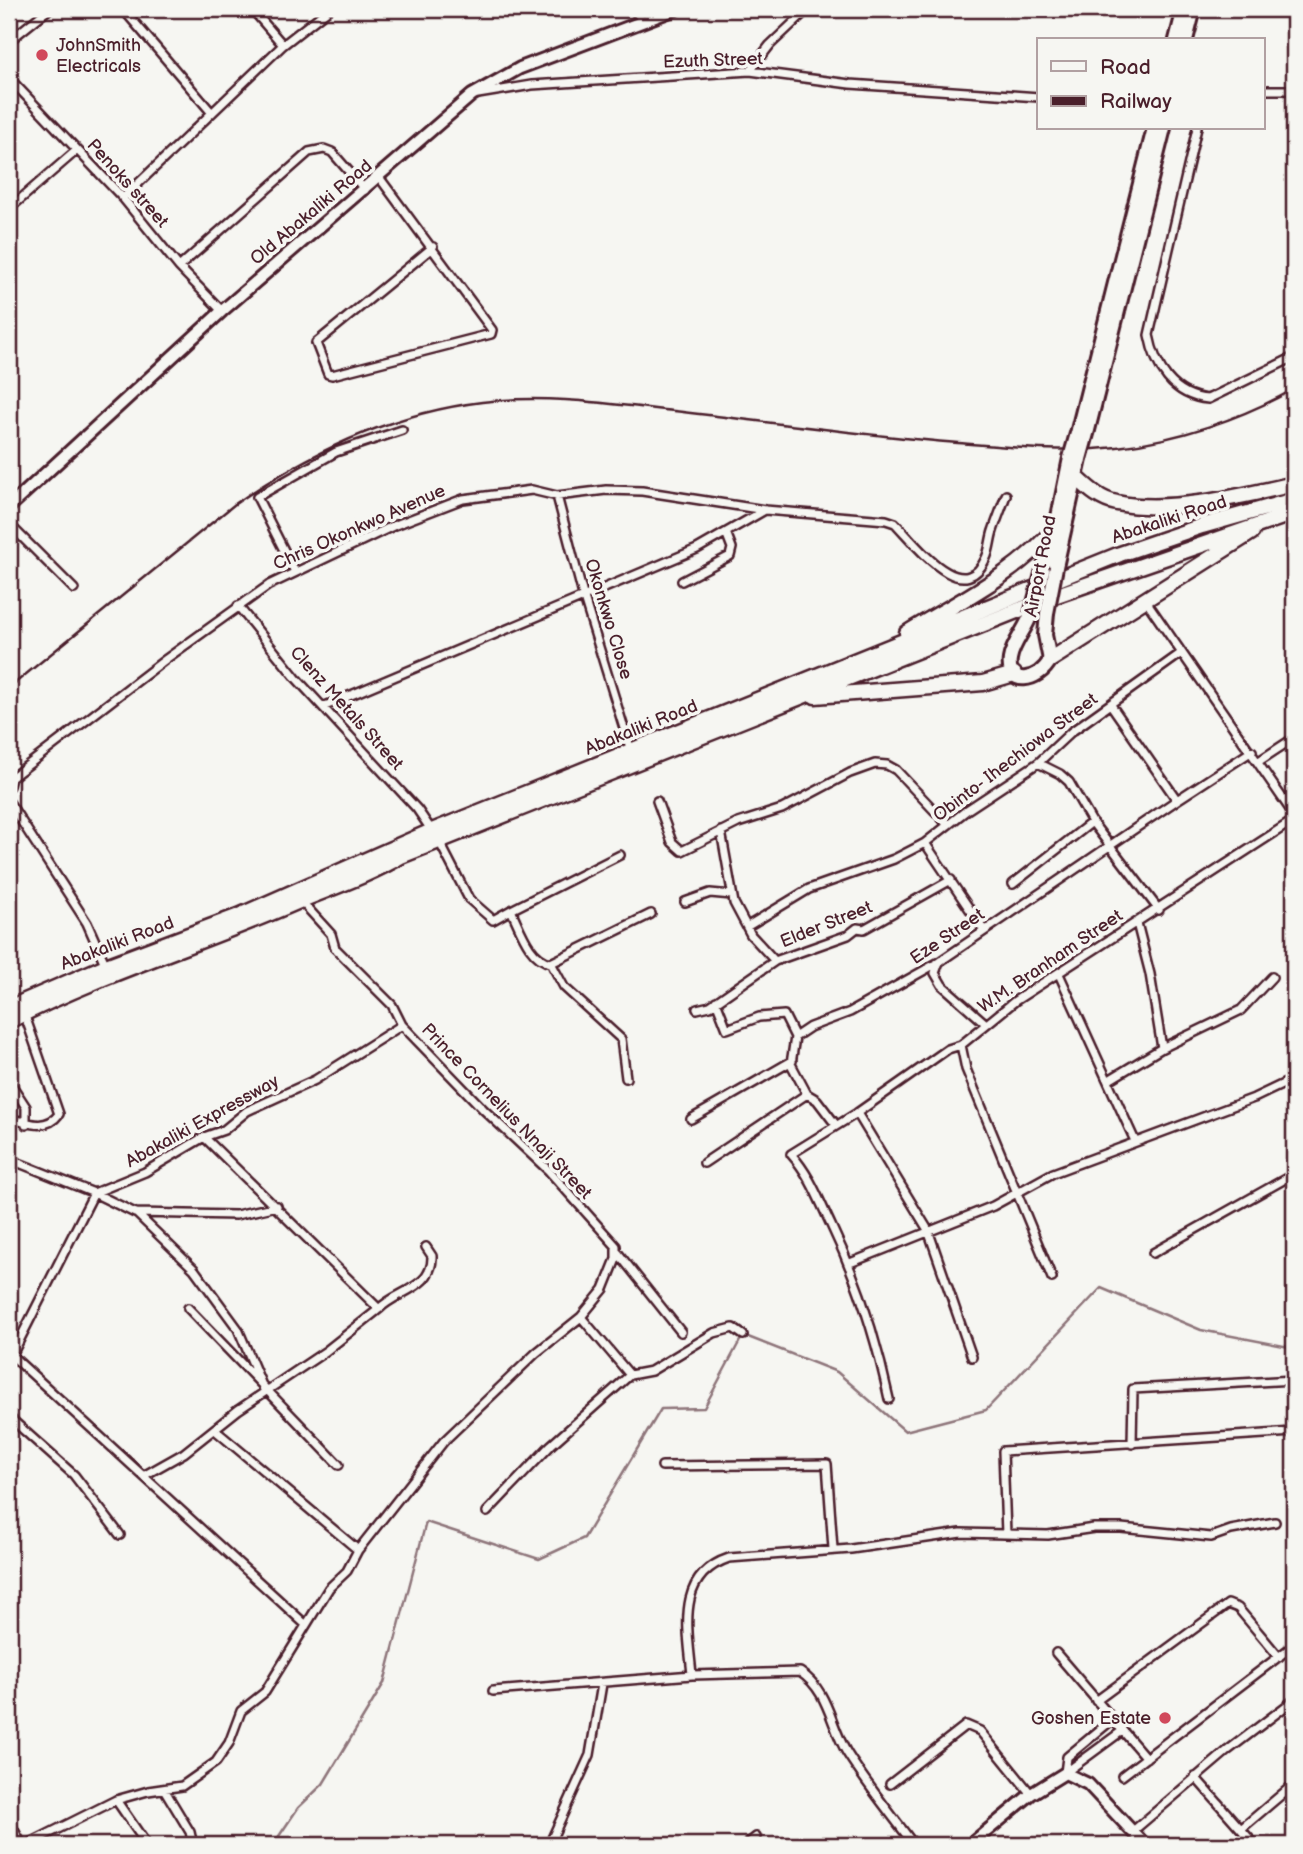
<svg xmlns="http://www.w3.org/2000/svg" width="1303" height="1854" viewBox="0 0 1303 1854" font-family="'Balsamiq Sans',sans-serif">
<rect width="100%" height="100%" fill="#f6f6f2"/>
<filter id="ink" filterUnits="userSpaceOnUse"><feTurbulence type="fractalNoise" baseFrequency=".0143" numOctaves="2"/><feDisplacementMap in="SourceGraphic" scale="14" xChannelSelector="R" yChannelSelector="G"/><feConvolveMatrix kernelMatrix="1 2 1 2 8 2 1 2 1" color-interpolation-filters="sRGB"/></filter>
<g filter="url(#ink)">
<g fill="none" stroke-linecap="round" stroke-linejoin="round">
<path stroke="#8e747a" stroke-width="2.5" d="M273,1845L298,1808L323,1784L384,1683L426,1522L539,1559L584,1538L661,1409L704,1408L743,1335L837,1372L905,1431L986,1410L1101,1288L1201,1330L1294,1348"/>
<defs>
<path id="street" d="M123,9L212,113
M252,9L283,45
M633,9L644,22
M9,41L49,9
M750,71L770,45L808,9
M9,78L123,198L179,267L222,311
M1263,90H1294
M478,94L532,85L750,71L850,84L1039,97
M1197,128L1149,335C1155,367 1173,396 1208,399L1294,357
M379,177L492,330L491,334L332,375L328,374L316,343L433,247
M123,198L283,45L329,9
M9,209L77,150
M179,267L309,152L324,149L332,152L365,190
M557,496L583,595L631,751
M9,524L74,589
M294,570L257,497L336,452L402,430
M682,581L730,556L732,548L727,535
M1146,601L1294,815
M238,606L296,678L417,809L432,831
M325,706L697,549L765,510
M1259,761L1294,738
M1038,763L1060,774L1069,782L1092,822L1159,910
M9,786L11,778L166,659L269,585L393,526L463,499L532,490L557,496L606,490L642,491L765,510L886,520L895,523C916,544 963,609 986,558C990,550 990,540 993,531C997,519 1002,507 1006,495
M1177,800L1252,751
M657,801L672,842L682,851L738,823L782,809L850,773L875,764L887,765L896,770L948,825
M9,802L87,923L106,966
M721,831L734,903L751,935L775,961
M439,841L469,899L493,920L511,910C520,928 529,959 551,963L651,914
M925,843L983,929
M1013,884L1092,822
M685,902L710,893L732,895
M511,910L620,855
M1137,923L1150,974L1162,1048L1241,1010L1272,977
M748,926L809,889L894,859L925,843L967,810L1038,763L1071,732L1180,654
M939,962L935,973L942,985L985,1023
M551,963L564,987L621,1039L626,1078
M1059,974L1135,1141
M716,1001L727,1029L759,1017L784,1015L795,1037L791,1064L807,1094L817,1100L836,1125
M697,1009L710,1006L775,961L848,935L857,928L864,929L951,880
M795,1037L810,1027L850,1012L939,962L1177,800L1111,705
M961,1045L966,1069L1052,1278
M1109,1080L1162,1048
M9,1081L26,1107V1125
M857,1113L928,1230L972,1357
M9,1118C25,1122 46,1132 59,1114L24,1013
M691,1119L792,1061
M204,1137L379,1309C397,1290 433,1289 432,1256L426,1247
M9,1159L94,1193L145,1172L204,1137L224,1130L247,1111L315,1080L402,1025
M704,1163L807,1094
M136,1213L194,1269L238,1329L264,1390
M618,1253L681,1332
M1153,1253L1294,1174
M850,1263L993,1206L1053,1173L1254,1098L1294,1079
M188,1308L339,1465
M581,1317L630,1375
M9,1353L305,1624
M13,1353L94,1193L135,1213L236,1215L277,1206
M889,1399C876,1338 858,1281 831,1225C819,1200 810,1175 791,1154L857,1113L948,1049L961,1045L1015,1001L1294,820
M9,1417L74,1475L120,1535
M215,1430L358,1550
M1132,1444L1133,1389L1294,1380
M662,1466L827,1464L833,1549
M145,1475L184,1453L238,1410L326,1351L379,1309
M487,1512L551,1445L630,1375L651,1371L714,1333L733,1328L743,1335
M1006,1534L1003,1451L1294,1432
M1056,1653L1146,1758
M692,1675C688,1629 675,1576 729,1558L851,1549L961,1533L1048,1535L1094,1528H1121L1211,1537L1231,1530L1275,1522
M493,1691L692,1675L800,1672C829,1691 830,1725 847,1753C867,1785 892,1815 914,1845
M1096,1701L1228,1604L1238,1608L1279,1657
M1065,1773L1067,1757L1113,1719
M1065,1773L1122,1731
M1122,1776L1294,1645
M1195,1777L1255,1845
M890,1784L966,1725L980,1731L1031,1794
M164,1789L190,1832L193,1845
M116,1800L147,1845
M1241,1829L1294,1784
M1133,1831L1227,1751L1294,1700
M26,1845L116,1800L148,1791L182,1786L216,1762L229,1743L241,1711L265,1692L329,1588L347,1571L358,1550L444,1441L536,1353L581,1317L604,1289L616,1259V1246L548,1170L484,1110L402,1025L392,1005L335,948L331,934L301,901
M549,1845L590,1755L602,1684
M746,1845L756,1837"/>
<path id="secondary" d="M9,507L222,311L472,95L520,68L676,9
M970,1845L1031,1794L1065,1773L1088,1784L1145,1845"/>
<path id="primary" d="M1176,40L1184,9
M1186,40L1194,9
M1078,430L1154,128
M1088,430L1164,128
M1056,567L1080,459
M1043,570L1056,527L1070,458
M1031,614C1026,629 1012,644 1010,659C1006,687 1039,682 1050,660L1045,635L1047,613"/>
<path id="highway" d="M1076,477C1088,488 1100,500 1117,503C1169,514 1242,496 1294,484
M907,633C959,601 1017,574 1056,527
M1050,660L1252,532
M815,696L983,683L1014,674
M9,1008L106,966L239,916L432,831L1120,554L1202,526L1294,500
M9,1021C102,973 203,943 299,901C333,887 369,875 401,856L1057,595L1294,513
M9,1828L18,1845"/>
</defs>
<use href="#street" stroke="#4a1f2b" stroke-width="12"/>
<use href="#secondary" stroke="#4a1f2b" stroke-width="16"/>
<use href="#primary" stroke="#4a1f2b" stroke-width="18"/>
<use href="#highway" stroke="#4a1f2b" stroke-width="19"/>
<use href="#street" stroke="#f6f6f2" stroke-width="7"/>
<use href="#secondary" stroke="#f6f6f2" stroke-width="10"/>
<use href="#primary" stroke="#f6f6f2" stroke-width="12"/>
<use href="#highway" stroke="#f6f6f2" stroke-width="14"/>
<path stroke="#4a1f2b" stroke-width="2.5" d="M9,688L235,504C308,453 392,413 482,402C545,394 611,404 674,411C768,422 863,435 958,443C1011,447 1064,453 1117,447C1178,440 1241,419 1294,389"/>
<defs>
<path id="primary-bridge" d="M1070,458L1078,430
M1080,459L1088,430
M1047,613L1056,567
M1031,614L1043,570"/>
</defs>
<use href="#primary-bridge" stroke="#4a1f2b" stroke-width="18" stroke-linecap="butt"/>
<use href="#primary-bridge" stroke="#f6f6f2" stroke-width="12"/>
</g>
</g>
<g fill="#d1495b" stroke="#f6f6f2" stroke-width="2.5">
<circle cx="42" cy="55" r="7"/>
<circle cx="1165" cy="1718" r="7"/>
</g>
<g text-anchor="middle" stroke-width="7" stroke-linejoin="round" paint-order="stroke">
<g font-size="18" fill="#4a1f2b" stroke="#f6f6f2" text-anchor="start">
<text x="56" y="51">JohnSmith<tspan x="56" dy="21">Electricals</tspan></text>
<text x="1151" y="1724" text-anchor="end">Goshen Estate</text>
</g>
<g font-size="18" fill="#4a1f2b" stroke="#f6f6f2">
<text transform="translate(713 60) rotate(-2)" y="6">Ezuth Street</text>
<text transform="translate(128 183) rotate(48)" y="6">Penoks street</text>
<text transform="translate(311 212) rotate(-40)" y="6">Old Abakaliki Road</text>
<text transform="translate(1169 519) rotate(-18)" y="6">Abakaliki Road</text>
<text transform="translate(359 527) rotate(-24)" y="6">Chris Okonkwo Avenue</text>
<text transform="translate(1040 566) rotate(-79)" y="6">Airport Road</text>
<text transform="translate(609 619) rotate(73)" y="6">Okonkwo Close</text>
<text transform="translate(347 708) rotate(48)" y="6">Clenz Metals Street</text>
<text transform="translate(641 727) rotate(-22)" y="6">Abakaliki Road</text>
<text transform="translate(1015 757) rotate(-37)" y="6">Obinto- Ihechiowa Street</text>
<text transform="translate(826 924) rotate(-22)" y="6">Elder Street</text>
<text transform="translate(947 936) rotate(-34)" y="6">Eze Street</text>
<text transform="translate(117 943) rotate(-21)" y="6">Abakaliki Road</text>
<text transform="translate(1050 961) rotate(-34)" y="6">W.M. Branham Street</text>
<text transform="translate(507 1111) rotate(46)" y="6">Prince Cornelius Nnaji Street</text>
<text transform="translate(202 1121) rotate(-29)" y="6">Abakaliki Expressway</text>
</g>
</g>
<rect width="1303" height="1854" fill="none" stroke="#f6f6f2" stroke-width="35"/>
<rect x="18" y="18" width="1268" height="1819" fill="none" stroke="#4a1f2b" stroke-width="2.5" filter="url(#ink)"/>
<rect x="1037" y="38" width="228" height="91" fill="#f6f6f2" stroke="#b1a0a2" stroke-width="2"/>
<rect x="1051" y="61" width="35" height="10" fill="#f6f6f2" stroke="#b1a0a2" stroke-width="2"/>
<text x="1100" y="74" font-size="21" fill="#4a1f2b">Road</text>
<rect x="1051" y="96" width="35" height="10" fill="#4a1f2b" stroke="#b1a0a2" stroke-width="2"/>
<text x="1100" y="108" font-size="21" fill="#4a1f2b">Railway</text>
</svg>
